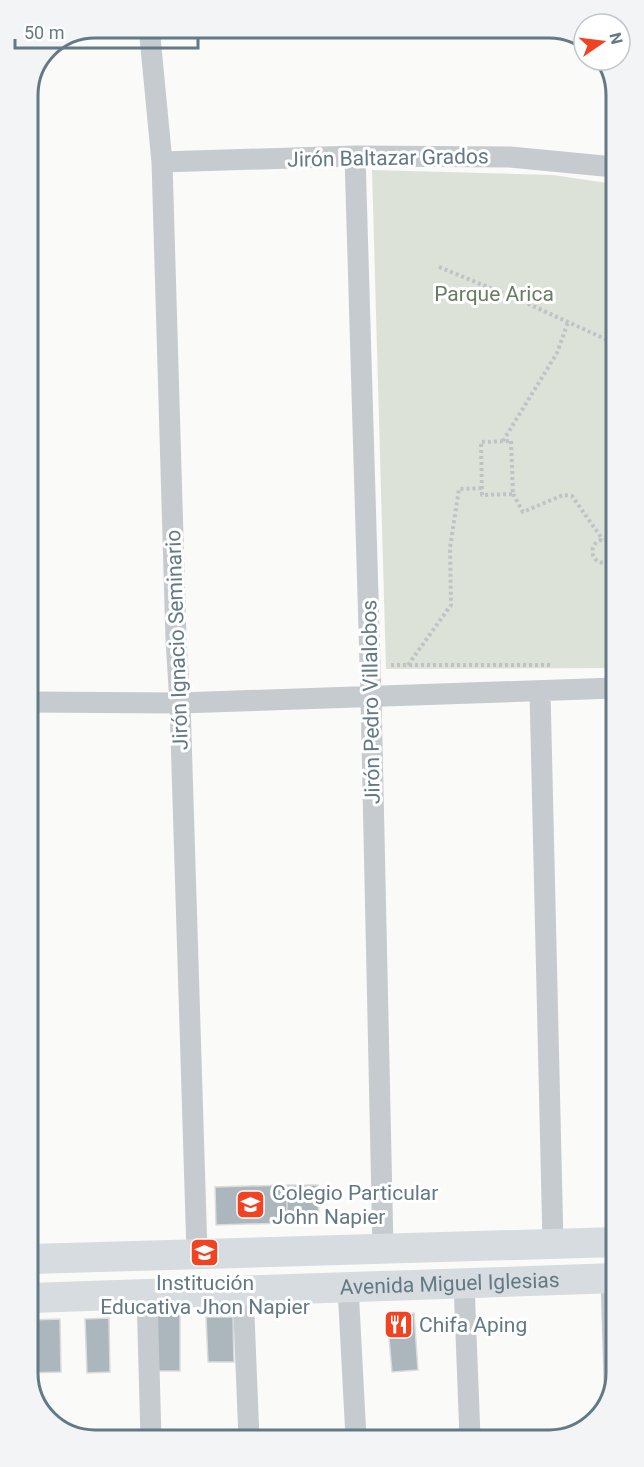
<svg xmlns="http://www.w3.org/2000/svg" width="644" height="1467" viewBox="0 0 644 1467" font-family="Roboto,sans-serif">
<rect width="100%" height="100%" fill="#fafaf8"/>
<path fill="#dce2d8" d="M372,170L553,175L614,184L615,668L386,669Z"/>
<path fill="#abb7bc" stroke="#dcdcda" stroke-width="1.5" d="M287,1185V1223L216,1225L215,1187Z
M287,1185H318L319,1223H287Z
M414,1313L418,1370L392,1372L387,1316Z
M156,1314H180V1371H156Z
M206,1317H233L234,1362H208Z
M109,1318L110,1372L87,1373L85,1319Z
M60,1319L61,1372L30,1373V1320Z"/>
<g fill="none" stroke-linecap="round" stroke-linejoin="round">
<path stroke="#bfc3c5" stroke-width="4" stroke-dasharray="3 3" stroke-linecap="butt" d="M439,267L522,301L614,343
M503,441L557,353L568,322
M511,441L513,494L482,495L481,442Z
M513,494L523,512L563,495L572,496L603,540
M615,550C613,545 611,541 605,540C588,538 587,568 610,562L615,554
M391,665H551
M408,665L451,605L450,548L459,489L482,488"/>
<path stroke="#c5cbce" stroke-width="21" d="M149,27L162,162L176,639L180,703L197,1253
M355,156L371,697L383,1248
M162,162L355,156L510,157L614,167
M540,691L553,1243
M29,702L180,703L615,688
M611,1278L614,1381
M464,1283L470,1437
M348,1287L356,1438
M243,1291L249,1439
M147,1294L151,1439"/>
<g stroke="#d6dcdf" stroke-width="30">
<path d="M30,1259L617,1242"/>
<path id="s1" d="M30,1298L617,1278"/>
</g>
</g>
<defs>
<symbol id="school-square" viewBox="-11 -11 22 22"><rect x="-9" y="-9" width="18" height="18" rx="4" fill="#f14221" stroke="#fff"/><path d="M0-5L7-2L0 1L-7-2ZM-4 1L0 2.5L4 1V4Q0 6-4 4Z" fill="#fff"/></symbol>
<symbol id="restaurant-square" viewBox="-11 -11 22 22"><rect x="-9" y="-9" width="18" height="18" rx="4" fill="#f14221" stroke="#fff"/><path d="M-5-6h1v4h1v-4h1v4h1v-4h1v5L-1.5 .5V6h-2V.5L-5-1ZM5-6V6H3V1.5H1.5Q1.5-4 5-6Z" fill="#fff"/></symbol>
</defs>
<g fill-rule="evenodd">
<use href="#school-square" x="234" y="1188" width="33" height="33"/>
<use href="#school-square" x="188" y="1236" width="33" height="33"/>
<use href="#restaurant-square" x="382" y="1308" width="33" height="33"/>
</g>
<g text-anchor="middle" stroke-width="6" stroke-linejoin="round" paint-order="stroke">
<g font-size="21" fill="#637985" stroke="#fff">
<text transform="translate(388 158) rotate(-1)" y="7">Jirón Baltazar Grados</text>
<text transform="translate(177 640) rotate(-92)" y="7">Jirón Ignacio Seminario</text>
<text transform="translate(371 702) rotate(-91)" y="7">Jirón Pedro Villalobos</text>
<text dy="7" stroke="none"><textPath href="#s1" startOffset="420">Avenida Miguel Iglesias</textPath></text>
</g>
<g font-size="21" fill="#697c62" stroke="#fff">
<text x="494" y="301">Parque Arica</text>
</g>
<g font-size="21" fill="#637985" stroke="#fff" text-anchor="start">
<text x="272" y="1200">Colegio Particular<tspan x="272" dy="24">John Napier</tspan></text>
<text x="205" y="1290" text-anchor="middle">Institución<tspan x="205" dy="24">Educativa Jhon Napier</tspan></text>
<text x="419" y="1332">Chifa Aping</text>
</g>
</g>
<path d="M0 0H644V1467H0ZM95 38H549A57 57 0 0 1 606 95V1373A57 57 0 0 1 549 1430H95A57 57 0 0 1 38 1373V95A57 57 0 0 1 95 38Z" fill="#f3f4f5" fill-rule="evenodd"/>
<path fill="none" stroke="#637985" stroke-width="3" d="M95 38H549A57 57 0 0 1 606 95V1373A57 57 0 0 1 549 1430H95A57 57 0 0 1 38 1373V95A57 57 0 0 1 95 38Z"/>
<g transform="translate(602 42) rotate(76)"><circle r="28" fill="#ffffff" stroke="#c1c9ce" stroke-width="1.5"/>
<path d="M0-4.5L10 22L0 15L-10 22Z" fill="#f14221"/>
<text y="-9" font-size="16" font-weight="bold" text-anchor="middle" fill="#637985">N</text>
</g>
<path d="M15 39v9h183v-9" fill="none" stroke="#637985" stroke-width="3"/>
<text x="24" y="39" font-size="18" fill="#637985" stroke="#ffffff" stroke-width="4.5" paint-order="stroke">50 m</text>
</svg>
